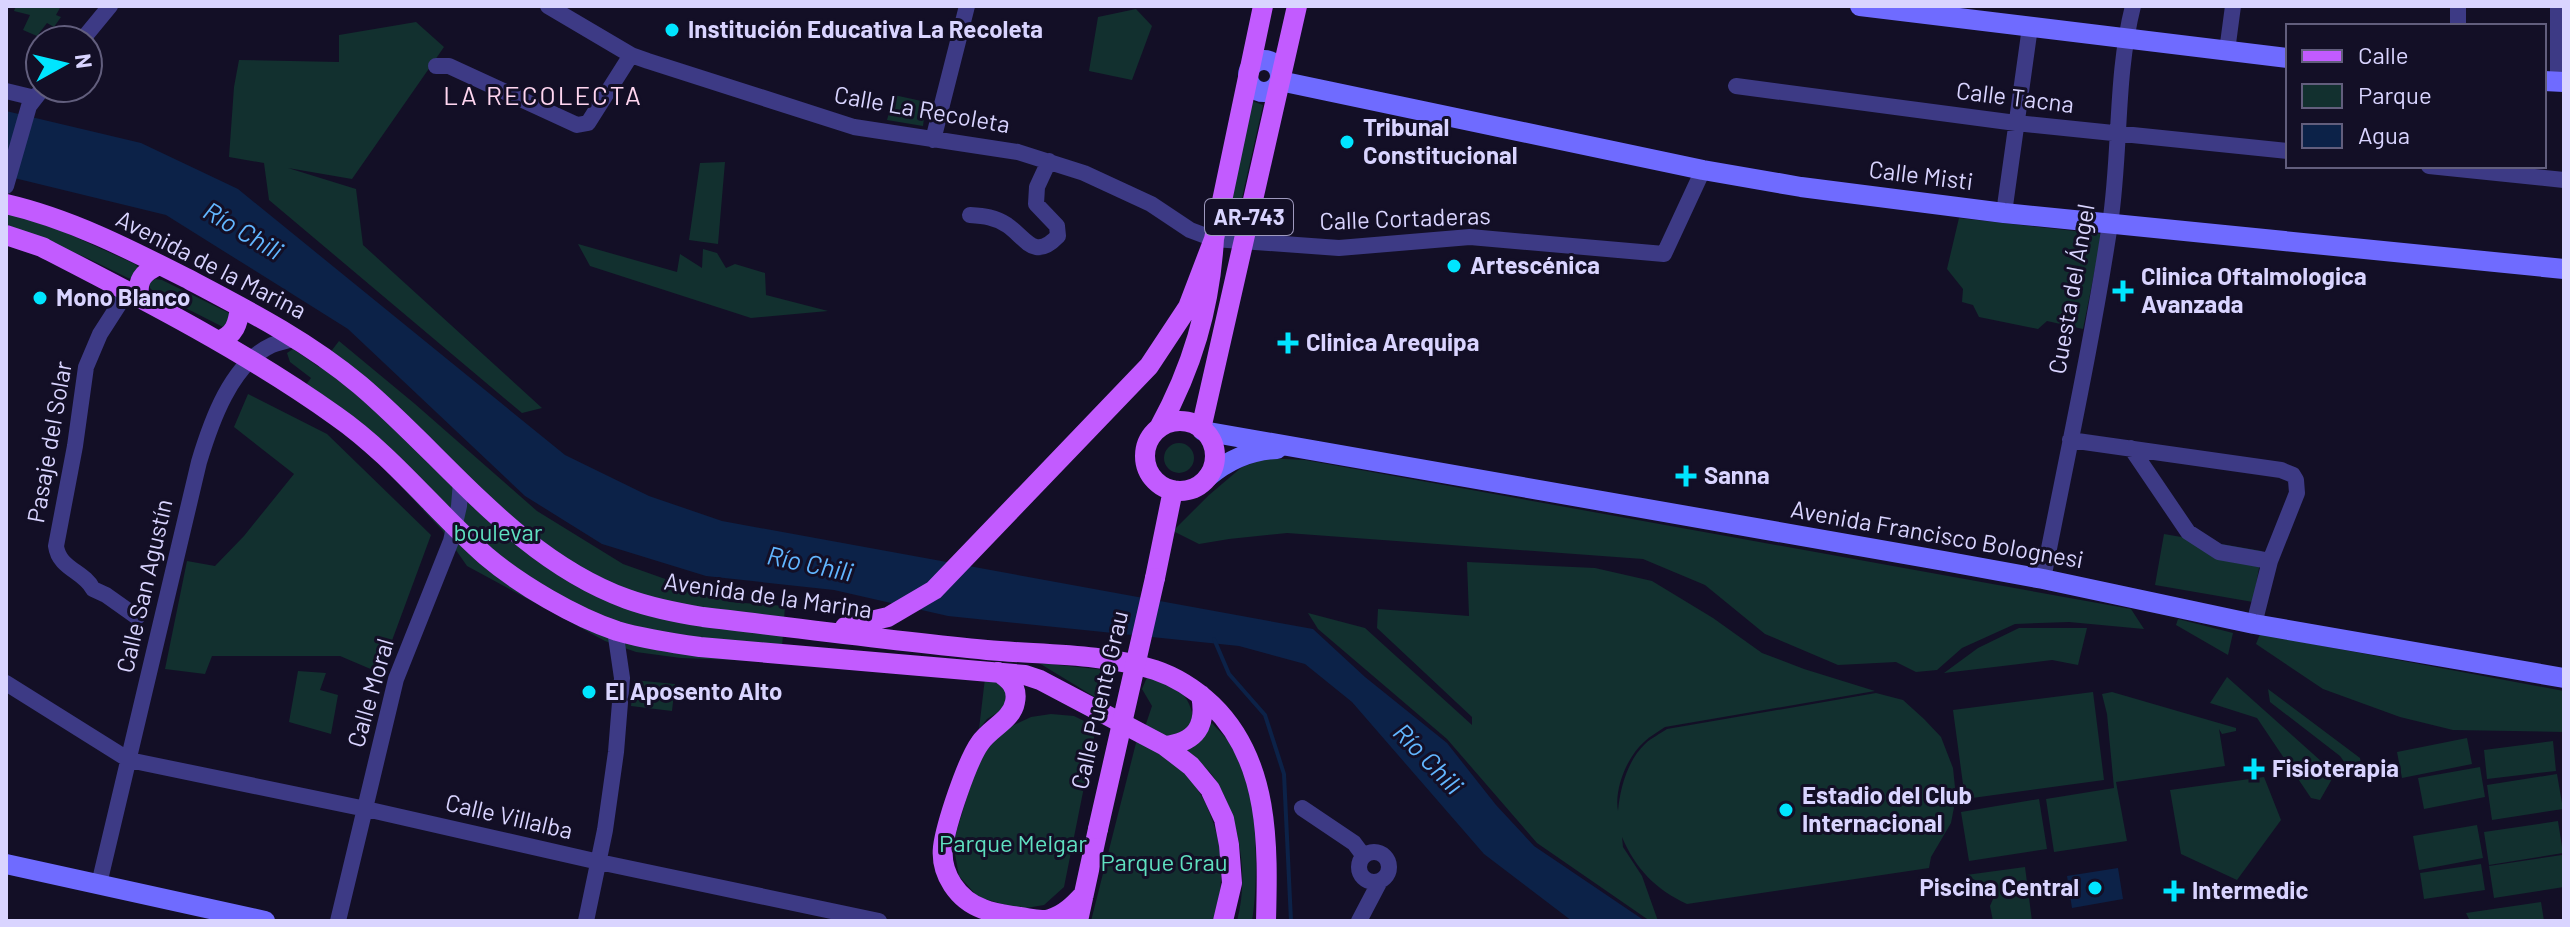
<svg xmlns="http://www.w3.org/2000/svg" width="2570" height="927" viewBox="0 0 2570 927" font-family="Barlow,sans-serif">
<rect width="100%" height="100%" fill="#130f26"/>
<path fill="#12302f" d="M16,6H61L56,15L61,17L54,27L47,23L37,36L23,30L30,15L14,11Z
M1136,9L1152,26L1132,80L1089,71L1098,17Z
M416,22L444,47L352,179L288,168L356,189L363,245L542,408L522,413L269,200L264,163L229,157L234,87L239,60L339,62V35Z
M894,95L926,102L923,126L887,120Z
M1252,101L1263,105L1237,220L1227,217Z
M725,162L718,244L689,240L700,163Z
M7,212L62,231L135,264L140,269L132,279L128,278L87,258L6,224Z
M1959,218L2102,234L2083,329L2047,321L2038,329L1979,317L1973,305L1962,302L1963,289L1947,269Z
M578,244L677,272L680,254L702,268L703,249L717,253L726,268L735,264L765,273L766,295L828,311L751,318L590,266Z
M155,279L162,280L231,314V324L223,327L154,292L150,288V282Z
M339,341L415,404L537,511L623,564L730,602L785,606L781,662L681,658L636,652L605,641L467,566L442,530L379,463L335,422L296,398L311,378L290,362L287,353L293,349L319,367Z
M248,394L327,434L431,535L380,673L340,656H212L205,674L165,669L187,561L215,566L244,536L294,474L234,427Z
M1164 458a15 15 0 1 1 30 0a15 15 0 1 1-30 0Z
M1267,458L1305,460L2131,609L2144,629L2069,622L2015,624L1962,648L1937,670L1916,672L1896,662L1838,665L1765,634L1705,585L1643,559L1287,533L1229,539L1199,544L1173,531L1209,495L1242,467Z
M2164,534L2262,551L2253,602L2155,585Z
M1467,562L1595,568L1652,581L1713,618L1762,653L1804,669L1875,691L1665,727C1658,732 1650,736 1644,742C1627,757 1614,789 1618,811C1620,789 1627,761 1645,744C1651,738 1660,734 1667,729L1876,693L1903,700L1924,719L1941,737L1953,768L1956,797L1951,823L1931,857L1929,868L1687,904C1656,890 1635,868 1622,837L1623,847L1642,876L1658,921H1650L1537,843L1447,739L1318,629L1308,613L1365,628L1472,725V717L1377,628L1378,609L1469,616Z
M2178,619L2233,633L2228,655L2176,625Z
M2019,628H2087L2078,665L2052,660L1944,673L1978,648Z
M2260,634L2564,691V732L2453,730L2400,717L2323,689L2256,644Z
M1039,663L1115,671L1112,687L1107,691L1103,702Z
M298,671L326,673L320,690L338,695L331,734L289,722Z
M1148,675C1175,685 1190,692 1194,722L1180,739L1168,741L1145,727L1152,706L1142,689Z
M2227,677L2331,770L2332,779L2320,800L2311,798L2257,718L2210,703Z
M985,678L999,680L1011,691L1002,710L987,719L979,729Z
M634,680L675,684L672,711L631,706Z
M2268,689L2360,758L2362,769L2356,778L2340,756L2270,702Z
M2093,692L2104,780L1965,799L1953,710Z
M2112,692L2236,728V731L2222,734L2219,729L2225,766L2116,782L2127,841L2054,852L2046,799L2114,788L2107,714L2102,694Z
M1051,714L1074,716L1096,727L1064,887L1044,905L1020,909L978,897L959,876L953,843L978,761L1003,730L1031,717Z
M1212,723C1220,732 1230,741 1237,751C1258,785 1259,881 1252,921H1237C1249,877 1240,821 1217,782C1210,770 1197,760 1187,750Z
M2467,738L2472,764L2402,778L2397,752Z
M1137,739C1150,747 1167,755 1179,766C1211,798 1226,847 1220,891C1218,902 1218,912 1212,921H1091Z
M2553,741L2556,771L2487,779L2484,750Z
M2480,767L2485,797L2424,809L2418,778Z
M2557,774L2563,809L2492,820L2487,785Z
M2264,777L2281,820L2237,880L2181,854L2170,790Z
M2039,799L2047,849L1969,861L1961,812Z
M2558,821L2563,853L2489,865L2484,832Z
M2477,825L2483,858L2419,870L2413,836Z
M2562,855L2564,887L2494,898L2489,866Z
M2481,864L2485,890L2424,899L2420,873Z
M2025,867L2032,921H1993L1990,906L1996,892L1966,875Z
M2541,902L2544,921H2470L2466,913Z"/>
<path fill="#0c2248" d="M6,111L141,143L238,189L565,455L649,496L722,521L1313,629L1365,677L1447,743L1496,805L1534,846L1645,921H1572L1484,854L1352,702L1305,664L1239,646L948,616L834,590L706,576L602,544L525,496L348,329L166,215L6,176Z
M2118,868L2123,899L2072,908L2067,876Z"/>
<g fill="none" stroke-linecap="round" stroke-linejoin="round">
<path stroke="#0c2248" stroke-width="4" d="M1214,639L1229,674L1265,715L1284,774L1291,921"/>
<path stroke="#3d3a85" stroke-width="16" d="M548,6L631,55L648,61L854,127L1018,152L1084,173L1151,204L1190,230L1214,239L1339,248L1470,237L1664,254L1703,170
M2458,6V26
M82,40L110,6
M2227,51L2233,6
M436,66H449L577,125L588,123L631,55
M2558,82V6
M1736,86L2016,123L2288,151
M6,91L35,98
M933,140L967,6
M2429,166L2564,180
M6,186L29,106L43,88
M2004,213L2030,27
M970,215C984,216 995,217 1007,225C1027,239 1034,261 1058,236L1057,226L1036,204L1037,187L1049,161
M127,292L100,334L86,367L75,446L56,546C59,569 84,571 93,589L106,595L137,617
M2070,440L2281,470L2293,475L2296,480L2297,493L2270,561L2254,624
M2131,448L2188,532L2219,552L2270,561
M2043,579C2066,461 2092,343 2110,224C2121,152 2115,77 2133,6
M6,683L129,760L366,809L599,862L879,921
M1302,808L1354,843L1363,855
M1359 867a15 15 0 1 1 30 0a15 15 0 1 1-30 0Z
M99,884L199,462C211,422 231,364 272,345C280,342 289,340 297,338
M338,921L396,679L451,541L459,506L461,482
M586,921L605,830L616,752L622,678L615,630
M1359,921L1380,881"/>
<path stroke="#6f6bff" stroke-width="20" d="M1860,6L2288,58
M1248 76a16 16 0 1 1 32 0a16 16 0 1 1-32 0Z
M1280,81L1703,170L1801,187L2004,213L2564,269
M2544,81L2564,82
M1203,431L1944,561L2043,579L2254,624L2564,678
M1208,477C1228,460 1250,450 1277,449
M6,864L265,921"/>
<path stroke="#c25bff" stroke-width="20" d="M6,204C71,219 131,250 190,280C249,311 309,342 360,385C446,458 517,559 627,599C652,608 678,613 703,617C798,628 892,641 987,650C1042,655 1102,653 1155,670C1176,677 1196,690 1212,705C1270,761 1268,845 1266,921
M6,235L42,247C141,298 245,351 336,416C392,455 435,511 486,556C520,585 575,617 617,631C644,639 672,643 700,647L1025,675L1040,680L1165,746L1191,766L1210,789L1224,819L1229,845L1232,883L1223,921
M139,299C137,280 142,273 159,265
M218,341C235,335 238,324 240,307
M1145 456a35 35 0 1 1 70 0a35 35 0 1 1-70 0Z
M1159,428C1192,368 1210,308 1214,239L1263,6
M1201,429L1297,6
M1155,578L1173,490
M845,627L888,617L934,590L1149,366L1188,307L1214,239
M998,672C1010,679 1018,688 1015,702C1012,720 990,728 980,743C967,761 946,824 943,847C940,874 958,900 983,909C995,914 1008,915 1020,917C1029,918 1040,922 1050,919C1064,915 1074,905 1084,894
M1165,746C1196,742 1207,726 1201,695
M1078,921L1098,829"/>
<path stroke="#c25bff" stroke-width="20" d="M1098,829L1155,578"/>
</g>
<g fill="#00e5ff" stroke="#130f26" stroke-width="3">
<circle cx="672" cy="30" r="8"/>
<circle cx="1347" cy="142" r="8"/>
<circle cx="1454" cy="266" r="8"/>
<path d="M2119 279h8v8h8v8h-8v8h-8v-8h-8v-8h8z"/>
<circle cx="40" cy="298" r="8"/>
<path d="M1284 331h8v8h8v8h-8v8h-8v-8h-8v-8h8z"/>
<path d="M1682 464h8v8h8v8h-8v8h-8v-8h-8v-8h8z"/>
<circle cx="589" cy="692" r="8"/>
<path d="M2250 757h8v8h8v8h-8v8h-8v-8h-8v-8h8z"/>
<circle cx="1786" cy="810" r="8"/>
<circle cx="2095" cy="888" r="8"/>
<path d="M2170 879h8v8h8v8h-8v8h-8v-8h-8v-8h8z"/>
</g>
<g text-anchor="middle" stroke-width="6" stroke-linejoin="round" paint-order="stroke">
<rect fill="#130f26" stroke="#9e99be" stroke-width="2" x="1205" y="199" width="88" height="36" rx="6"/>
<g font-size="22" font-weight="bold" fill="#d9d4ff">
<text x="1249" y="225">AR-743</text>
</g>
<g font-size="24" font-weight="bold" fill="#d9d4ff" stroke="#130f26" text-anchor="start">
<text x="688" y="38">Institución Educativa La Recoleta</text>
<text x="1363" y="136">Tribunal<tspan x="1363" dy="28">Constitucional</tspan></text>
<text x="1470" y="274">Artescénica</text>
<text x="2141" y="285">Clinica Oftalmologica<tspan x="2141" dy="28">Avanzada</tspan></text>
<text x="56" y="306">Mono Blanco</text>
<text x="1306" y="351">Clinica Arequipa</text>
<text x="1704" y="484">Sanna</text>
<text x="605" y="700">El Aposento Alto</text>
<text x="2272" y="777">Fisioterapia</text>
<text x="1802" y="804">Estadio del Club<tspan x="1802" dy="28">Internacional</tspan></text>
<text x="2079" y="896" text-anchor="end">Piscina Central</text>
<text x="2192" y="899">Intermedic</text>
</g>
<g font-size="24" fill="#d9d4ff" stroke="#130f26">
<text transform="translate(2015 98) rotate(7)" y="8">Calle Tacna</text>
<text transform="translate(922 110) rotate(10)" y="8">Calle La Recoleta</text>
<text transform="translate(1921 176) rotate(7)" y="8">Calle Misti</text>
<text transform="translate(1405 219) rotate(-2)" y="8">Calle Cortaderas</text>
<text transform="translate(211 265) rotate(27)" y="8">Avenida de la Marina</text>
<text transform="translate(2072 289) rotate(-80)" y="8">Cuesta del Ángel</text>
<text transform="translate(50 442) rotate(-80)" y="8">Pasaje del Solar</text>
<text transform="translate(1937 535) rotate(10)" y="8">Avenida Francisco Bolognesi</text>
<text transform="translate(145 586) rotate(-77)" y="8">Calle San Agustín</text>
<text transform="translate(768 596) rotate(8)" y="8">Avenida de la Marina</text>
<text transform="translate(371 693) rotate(-74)" y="8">Calle Moral</text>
<text transform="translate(1100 700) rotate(-77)" y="8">Calle Puente Grau</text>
<text transform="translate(509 817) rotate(13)" y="8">Calle Villalba</text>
</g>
<g font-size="24" fill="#5fe0c0" stroke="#130f26">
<text x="498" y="541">boulevar</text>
<text x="1013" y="852">Parque Melgar</text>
<text x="1164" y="871">Parque Grau</text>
</g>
<g font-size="26" letter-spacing="2" fill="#ffd6f0" stroke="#130f26">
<text x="543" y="105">LA RECOLECTA</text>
</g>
<g font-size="26" font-style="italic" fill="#62b6ff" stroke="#130f26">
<text transform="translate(243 231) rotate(31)" y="9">Río Chili</text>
<text transform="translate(810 564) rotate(12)" y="9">Río Chili</text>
<text transform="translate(1428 759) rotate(46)" y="9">Río Chili</text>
</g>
</g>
<rect width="2570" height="927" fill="none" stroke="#d9d4ff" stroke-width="16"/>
<rect x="2286" y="24" width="260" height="144" fill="#130f26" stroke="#625e7d" stroke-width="2"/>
<rect x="2302" y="50" width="40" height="12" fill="#c25bff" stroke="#625e7d" stroke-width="2"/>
<text x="2358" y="64" font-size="24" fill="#d9d4ff">Calle</text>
<rect x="2302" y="84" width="40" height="24" fill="#12302f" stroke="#625e7d" stroke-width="2"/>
<text x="2358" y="104" font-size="24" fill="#d9d4ff">Parque</text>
<rect x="2302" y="124" width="40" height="24" fill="#0c2248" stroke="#625e7d" stroke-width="2"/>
<text x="2358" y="144" font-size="24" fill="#d9d4ff">Agua</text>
<g transform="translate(64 64) rotate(82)"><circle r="38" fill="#130f26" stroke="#625e7d" stroke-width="2"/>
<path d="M0-6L14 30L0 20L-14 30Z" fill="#00e5ff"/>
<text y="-12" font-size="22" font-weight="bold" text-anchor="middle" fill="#d9d4ff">N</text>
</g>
</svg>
